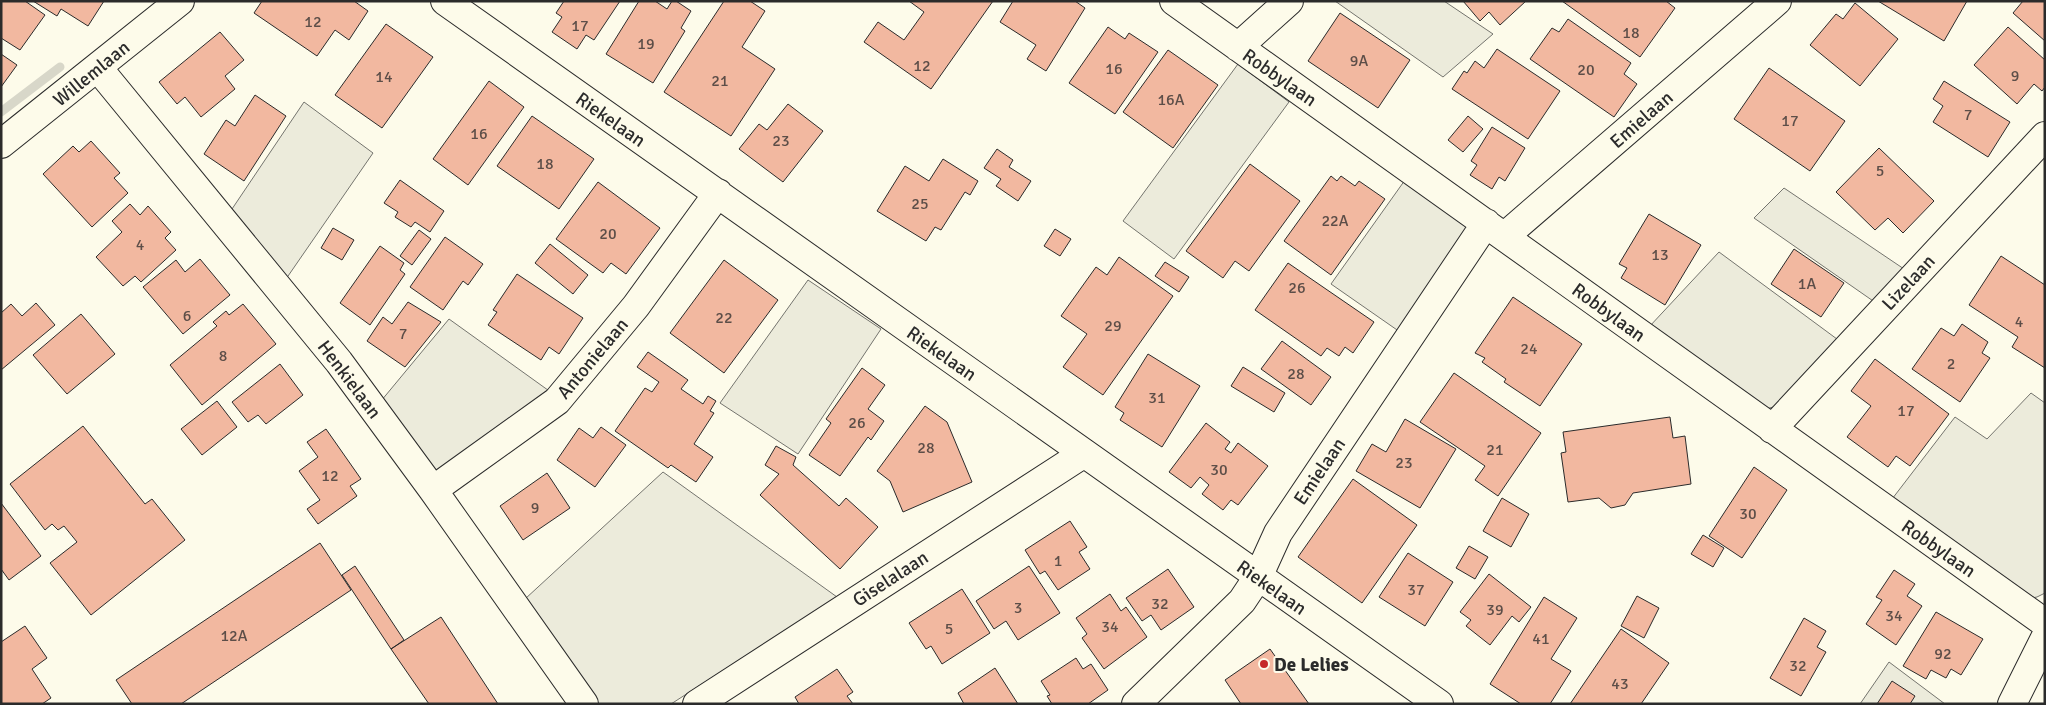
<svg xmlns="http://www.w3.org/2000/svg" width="2046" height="705" viewBox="0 0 2046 705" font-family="Signika,sans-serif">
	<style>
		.green { fill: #ecebdb; stroke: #74746e }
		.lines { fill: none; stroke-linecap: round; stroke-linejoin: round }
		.stream { stroke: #d8d7c9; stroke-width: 9 }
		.building { fill: #f2b8a0; stroke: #2b2b2b }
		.street-casing { stroke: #2b2b2b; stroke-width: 30 }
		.street { stroke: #fdfbea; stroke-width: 28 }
		.poi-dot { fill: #c62828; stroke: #fdfbea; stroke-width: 2 }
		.labels { text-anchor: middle; stroke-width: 4; stroke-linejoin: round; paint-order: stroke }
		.number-label { font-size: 16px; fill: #5d4e48 }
		.street-label { font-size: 19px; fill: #2b2b2b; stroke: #fdfbea }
		.poi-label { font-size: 19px; font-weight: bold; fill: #2b2b2b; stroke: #fdfbea; text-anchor: start }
	</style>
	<rect width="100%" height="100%" fill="#fdfbea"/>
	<path class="green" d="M1335 1H1444L1493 34 1443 77Z
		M1238 64 1289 102 1174 259 1123 221Z
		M304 102 373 153 286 279 232 209Z
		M1405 180 1470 228 1400 332 1331 284Z
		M1784 188 1907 271 1876 303 1754 218Z
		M1719 252 1841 342 1777 406 1766 409 1649 327Z
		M808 280 881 329 798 454 720 403Z
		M449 319 552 393 448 469 432 471 381 401Z
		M2031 393 2045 403V593L2037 597 2027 599 1889 503 1955 417 1987 439Z
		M663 472 837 597 671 704H595L525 599Z
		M1889 662 1945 704H1860Z"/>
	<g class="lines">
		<path class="stream" d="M1 112 60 67"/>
	</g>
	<path class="building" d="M1 1H25L45 15 20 50 1 38Z
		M33 1H104L88 26 61 9 57 16Z
		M262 1H354L368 11 349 40 335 30 317 56 254 13Z
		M564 1H620L594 40 586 35 577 49 552 32 562 17 556 13Z
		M639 1H655L667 9 672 1H676L691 11 681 28 685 31 653 83 606 54Z
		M724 1H750L765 11 742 47 775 69 731 136 664 92Z
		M909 1H993L931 89 864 42 878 22 904 40 924 12Z
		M1013 1H1075L1085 8 1046 71 1027 59 1036 45 1000 22Z
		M1463 1H1526L1500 25 1489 12 1480 21Z
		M1562 1H1666L1675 8 1640 57Z
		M1878 1H1967L1944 41Z
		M2023 1H2045V41L2013 13Z
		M1855 3 1898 39 1860 86 1810 45 1836 14 1843 19Z
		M1340 13 1410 60 1378 108 1308 61Z
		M1568 19 1631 63 1624 74 1637 84 1614 117 1530 59 1552 28 1559 32Z
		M386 24 433 57 382 128 335 95Z
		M1108 27 1125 39 1129 33 1158 52 1115 114 1069 83Z
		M2008 27 2045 60V87L2042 91 2034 84 2017 104 1974 65Z
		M220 32 244 60 225 76 235 89 201 117 185 97 177 104 159 82Z
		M1497 49 1560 91 1528 139 1452 89 1464 71 1467 73 1475 61 1484 68Z
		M1168 50 1218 85 1173 148 1123 112Z
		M1 54 17 65 1 87Z
		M1769 68 1845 121 1810 171 1734 119Z
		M489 81 524 107 468 185 433 159Z
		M1944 81 2010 122 1988 157 1933 122 1943 106 1933 99Z
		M255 95 286 116 244 181 204 154 226 120 235 126Z
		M788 104 823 131 783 182 739 149 759 124 767 130Z
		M532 116 594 159 559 209 497 166Z
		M1468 116 1483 129 1463 152 1448 140Z
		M1492 127 1525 148 1505 181 1499 177 1492 189 1470 175 1477 165 1471 161Z
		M91 141 120 173 114 178 128 193 92 227 43 174 73 146 79 152Z
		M1879 148 1934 201 1903 233 1888 218 1875 230 1836 192Z
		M997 149 1013 160 1009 167 1031 181 1018 201 996 186 1001 179 984 168Z
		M943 159 978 181 970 195 965 192 941 230 935 227 926 241 877 211 905 166 929 181Z
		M1250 164 1300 201 1249 271 1235 261 1223 278 1186 251Z
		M1331 176 1337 181 1341 176 1355 186 1359 181 1385 199 1331 275 1284 241Z
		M400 180 444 211 430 232 415 222 411 227 395 217 398 212 384 203Z
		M598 182 660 228 626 274 611 263 603 273 556 239Z
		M130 204 140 215 148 206 171 232 165 238 176 250 141 282 135 276 123 286 96 257 122 232 112 221Z
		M1649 214 1701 245 1665 305 1621 278 1627 268 1619 264Z
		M333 228 354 240 342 260 321 248Z
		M1055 229 1071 239 1060 256 1044 246Z
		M419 230 431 239 412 265 400 256Z
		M445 237 483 264 468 285 463 281 443 310 410 287Z
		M550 244 588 275 573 294 535 263Z
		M380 246 404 263 400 270 405 274 370 325 340 303Z
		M1794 249 1844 283 1821 317 1771 284Z
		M2001 256 2045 285V368L2012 347 2018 337 1969 305Z
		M1119 257 1173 296 1103 395 1063 367 1087 334 1061 316 1096 267 1107 275Z
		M200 259 230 295 183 334 143 287 176 260 185 272Z
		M724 260 778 300 724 373 670 333Z
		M1165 262 1189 277 1179 292 1155 276Z
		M1288 263 1374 322 1353 353 1345 347 1339 356 1327 348 1321 356 1255 310Z
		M517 274 583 318 559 354 549 347 541 360 488 325 497 312 493 310Z
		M1513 297 1582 344 1540 406 1504 382 1506 379 1482 362 1485 358 1475 353Z
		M408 302 441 322 405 367 367 341 383 317 392 324Z
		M36 303 55 325 1 370V313L11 304 22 316Z
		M243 304 276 344 202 405 170 365 217 326 213 322 226 311 229 315Z
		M81 314 115 354 67 394 33 355Z
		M1962 324 1988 342 1982 353 1990 358 1960 402 1912 369 1941 328 1954 336Z
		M1282 341 1331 377 1311 405 1261 369Z
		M648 352 688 380 681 389 703 404 708 396 716 401 710 411 714 413 694 444 713 457 696 482 671 465 668 468 615 431 645 388 652 392 659 382 637 367Z
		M1148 354 1200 386 1162 447 1120 420 1124 413 1115 407Z
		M1875 359 1949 414 1910 466 1896 456 1888 467 1847 437 1871 406 1851 391Z
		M280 364 303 395 266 424 258 415 248 422 232 402Z
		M1243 367 1285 393 1274 412 1231 386Z
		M862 368 885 385 868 409 884 421 871 440 868 437 840 476 809 455 831 423 826 419Z
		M1454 373 1541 433 1498 496 1475 480 1485 466 1420 422Z
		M217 401 237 427 202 455 181 429Z
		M925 406 947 422 972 482 903 512 890 481 877 471Z
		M1670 417 1673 438 1685 436 1691 484 1633 493 1625 505 1611 508 1599 498 1568 502 1561 453 1566 452 1563 432Z
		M1405 419 1456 449 1420 508 1356 471 1372 444 1386 452Z
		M1206 423 1230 442 1225 449 1231 453 1238 443 1268 466 1238 505 1231 500 1223 510 1202 494 1209 485 1200 477 1191 488 1169 472Z
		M83 426 145 504 152 499 185 540 91 615 50 563 77 542 64 526 58 530 52 524 45 530 10 484Z
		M601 427 626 445 595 487 557 460 579 428 593 438Z
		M326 429 361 479 350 486 357 496 318 524 307 509 320 500 299 471 318 457 307 442Z
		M776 446 796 457 793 465 839 506 846 498 878 527 840 569 760 495 779 474 765 465Z
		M1754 467 1787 490 1742 558 1709 536Z
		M547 473 570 508 523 540 500 506Z
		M1353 479 1417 525 1362 603 1298 557Z
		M1502 498 1529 514 1511 547 1483 531Z
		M1 503 41 556 9 580 1 569Z
		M1070 521 1087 547 1079 552 1090 569 1058 590 1045 571 1040 574 1025 550Z
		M1703 535 1724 548 1713 567 1691 554Z
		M320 543 351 590 181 704H132L116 680Z
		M1469 546 1488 557 1475 579 1456 568Z
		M1408 553 1453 582 1425 626 1379 597Z
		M355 566 404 640 391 649 342 575Z
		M1029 566 1060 613 1018 640 1006 621 994 629 976 601Z
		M1168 569 1194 607 1161 630 1151 615 1142 621 1126 598Z
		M1894 570 1915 584 1907 596 1922 606 1896 645 1866 624 1882 600 1876 597Z
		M1489 574 1531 607 1519 622 1512 616 1490 645 1466 626 1471 620 1460 612Z
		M962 589 990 633 942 664 931 646 926 649 909 623Z
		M1110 594 1121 611 1126 607 1147 637 1104 669 1082 638 1087 634 1076 618Z
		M1637 596 1659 608 1644 638 1621 626Z
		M1544 597 1577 618 1551 659 1571 671 1550 704H1521L1490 684Z
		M1936 612 1983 639 1961 675 1951 669 1946 678 1931 670 1926 679 1903 666Z
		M441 617 498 704H429L391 649Z
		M1804 618 1826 631 1817 647 1826 652 1801 696 1770 678Z
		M25 626 47 658 32 669 51 698 42 704H1V642Z
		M1621 629 1669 663 1641 704H1570Z
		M1270 649 1309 704H1241L1225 680Z
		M1076 658 1083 669 1091 664 1108 690 1088 704H1052L1047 696 1050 695 1041 681Z
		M995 668 1018 704H964L958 693Z
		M837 669 853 692 847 696 853 704H799L795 697Z
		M1892 681 1915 696 1910 704H1877Z"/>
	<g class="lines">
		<defs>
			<path id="street" d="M445 1 1439 704
				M1174 1 2045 623
				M1238 47 1289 1
				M98 68 339 362 433 490 584 704
				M1 144 180 1
				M1505 236 1777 1
				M1772 429 2045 136
				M433 490 557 401 636 306 718 193
				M697 704 1083 454
				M1136 704 1242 601 1258 577 1278 533 1486 223
				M2012 704 2045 638"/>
		</defs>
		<use href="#street" class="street-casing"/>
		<use href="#street" class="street"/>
	</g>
	<circle class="poi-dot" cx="1264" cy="664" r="5"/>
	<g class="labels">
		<g class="number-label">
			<text x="313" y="27">12</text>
			<text x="580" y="31">17</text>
			<text x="1631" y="38">18</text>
			<text x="646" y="49">19</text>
			<text x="1359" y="66">9A</text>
			<text x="922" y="71">12</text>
			<text x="1114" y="74">16</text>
			<text x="1586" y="75">20</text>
			<text x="2015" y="81">9</text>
			<text x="384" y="82">14</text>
			<text x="720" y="86">21</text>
			<text x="1171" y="105">16A</text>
			<text x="1968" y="120">7</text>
			<text x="1790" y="126">17</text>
			<text x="479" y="139">16</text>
			<text x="781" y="146">23</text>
			<text x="545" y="169">18</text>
			<text x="1880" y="176">5</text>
			<text x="920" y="209">25</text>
			<text x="1335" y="226">22A</text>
			<text x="608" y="239">20</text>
			<text x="140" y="250">4</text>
			<text x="1660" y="260">13</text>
			<text x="1807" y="289">1A</text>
			<text x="1297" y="293">26</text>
			<text x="187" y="321">6</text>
			<text x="724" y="323">22</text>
			<text x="2019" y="327">4</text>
			<text x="1113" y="331">29</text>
			<text x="403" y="339">7</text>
			<text x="1529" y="354">24</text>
			<text x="223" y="361">8</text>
			<text x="1951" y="369">2</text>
			<text x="1296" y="379">28</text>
			<text x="1157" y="403">31</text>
			<text x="1906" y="416">17</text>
			<text x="857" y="428">26</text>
			<text x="926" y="453">28</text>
			<text x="1495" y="455">21</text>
			<text x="1404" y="468">23</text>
			<text x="1219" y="475">30</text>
			<text x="330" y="481">12</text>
			<text x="535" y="513">9</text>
			<text x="1748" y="519">30</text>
			<text x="1058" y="566">1</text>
			<text x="1416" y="595">37</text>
			<text x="1160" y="609">32</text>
			<text x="1018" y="613">3</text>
			<text x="1495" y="615">39</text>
			<text x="1894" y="621">34</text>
			<text x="1110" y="632">34</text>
			<text x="949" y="634">5</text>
			<text x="234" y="641">12A</text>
			<text x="1541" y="644">41</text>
			<text x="1943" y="659">92</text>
			<text x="1798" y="671">32</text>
			<text x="1620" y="689">43</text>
		</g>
		<g class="street-label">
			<text transform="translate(91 73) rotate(-39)" y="7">Willemlaan</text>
			<text transform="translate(1280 77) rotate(35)" y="7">Robbylaan</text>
			<text transform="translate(611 119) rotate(35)" y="7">Riekelaan</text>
			<text transform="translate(1641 119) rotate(-41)" y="7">Emielaan</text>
			<text transform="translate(1908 282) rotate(-47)" y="7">Lizelaan</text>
			<text transform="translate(1609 312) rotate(36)" y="7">Robbylaan</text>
			<text transform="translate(942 353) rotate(35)" y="7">Riekelaan</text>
			<text transform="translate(592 358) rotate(-50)" y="7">Antonielaan</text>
			<text transform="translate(350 379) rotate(53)" y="7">Henkielaan</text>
			<text transform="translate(1319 471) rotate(-56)" y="7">Emielaan</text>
			<text transform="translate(1939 548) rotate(35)" y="7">Robbylaan</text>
			<text transform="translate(890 578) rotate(-33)" y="7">Giselalaan</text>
			<text transform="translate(1272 587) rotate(35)" y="7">Riekelaan</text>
		</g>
		<g class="poi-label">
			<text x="1274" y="671">De Lelies</text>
		</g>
	</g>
	<rect width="2046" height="705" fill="none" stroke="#2b2b2b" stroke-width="5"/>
</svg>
